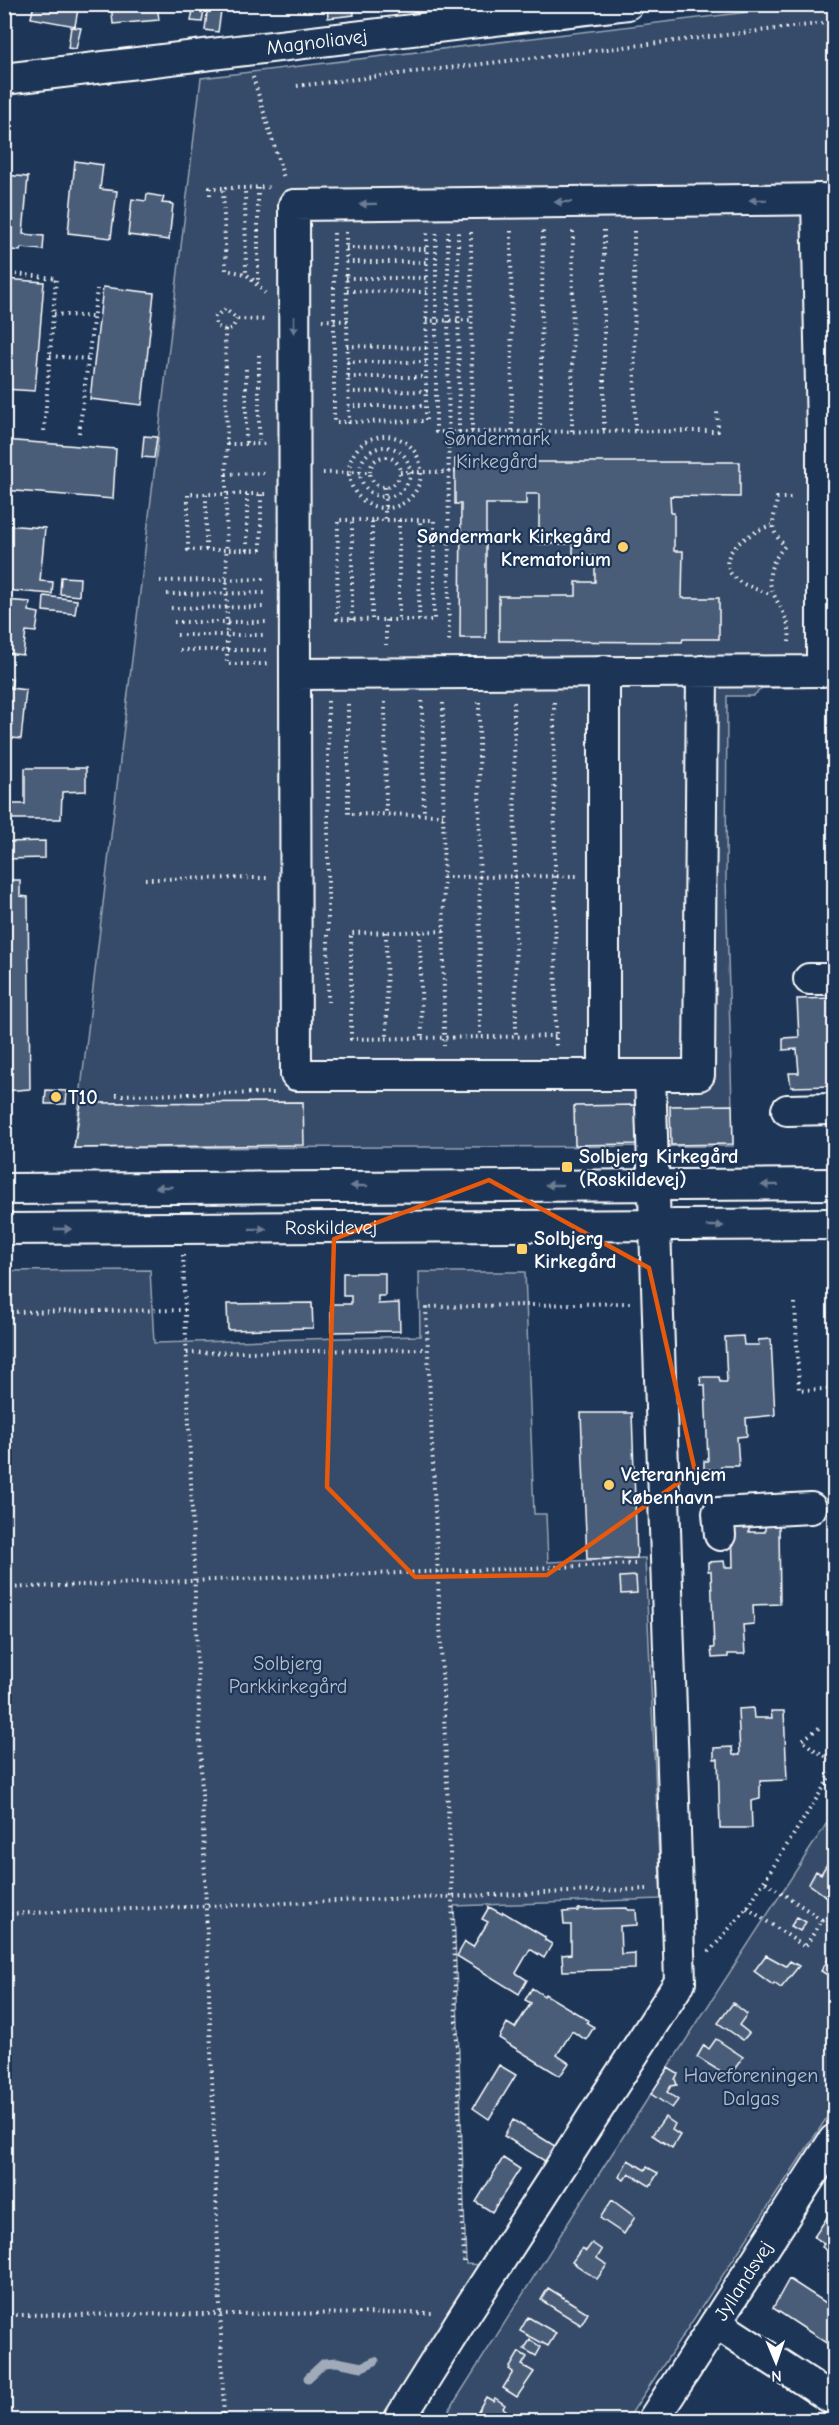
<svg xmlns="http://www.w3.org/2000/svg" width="839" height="2425" viewBox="0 0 839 2425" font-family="'Comic Neue',sans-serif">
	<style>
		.green { fill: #364b69; stroke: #9aa5b4; stroke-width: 1.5 }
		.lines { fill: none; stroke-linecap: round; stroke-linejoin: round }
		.stream { stroke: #a0aab8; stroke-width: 9 }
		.building { fill: #4a5d79; stroke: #fff; stroke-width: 1.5 }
		.minor-casing { stroke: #fff; stroke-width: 34 }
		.path { stroke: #fff; stroke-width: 4; stroke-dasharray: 1.5 4.5; stroke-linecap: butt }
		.minor { stroke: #1d3557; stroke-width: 30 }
		.oneway { fill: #6c7c92 }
		.marked { fill: none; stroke: #e8590c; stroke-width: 4.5; stroke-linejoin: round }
		.poi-dot { fill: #ffd166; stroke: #1d3557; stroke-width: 2 }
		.labels { text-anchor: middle; stroke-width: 4.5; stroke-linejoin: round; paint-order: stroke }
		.street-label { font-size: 20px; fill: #fff; stroke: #1d3557 }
		.park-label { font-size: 20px; fill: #b9c0ca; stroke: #1d3557 }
		.poi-label { font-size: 20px; font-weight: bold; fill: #fff; stroke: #1d3557; text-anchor: start }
	</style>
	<rect width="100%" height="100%" fill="#1d3557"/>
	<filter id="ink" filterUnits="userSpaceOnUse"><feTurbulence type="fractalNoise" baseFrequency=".0167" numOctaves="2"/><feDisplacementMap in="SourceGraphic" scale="12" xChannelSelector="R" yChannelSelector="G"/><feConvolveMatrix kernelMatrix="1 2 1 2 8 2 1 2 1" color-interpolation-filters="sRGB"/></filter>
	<g filter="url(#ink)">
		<path class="green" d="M806 5H834V687L762 688 753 696H727L726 878 733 1146 74 1148 201 78Z
			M150 1270 154 1343 420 1336 419 1272H525L534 1514H546L548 1562 645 1558 661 1899 454 1906 466 2264 484 2265 385 2420H5L4 1271Z
			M834 1812V2107L627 2420H443L606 2163Z"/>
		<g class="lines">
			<path class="stream" d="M308 2378 324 2363 337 2362 362 2367 375 2361"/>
		</g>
		<path class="building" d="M34 4H79L75 26 31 18Z
			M111 4H157L159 20 113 24Z
			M194 4H205L202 22 191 21Z
			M208 4H222L218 32 205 30Z
			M327 4H353L354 15 328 18Z
			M71 27 81 28 76 49 68 48Z
			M75 161 103 165 100 189 117 191 111 238 68 233Z
			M4 175 28 177 23 234 44 236 43 250 21 248 20 251 4 249Z
			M147 194 164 197 162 203 173 204 169 240 128 235 132 199 146 201Z
			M4 279 44 282 35 391 4 389Z
			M103 287 154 293 142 405 90 399Z
			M144 436 157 437 154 458 142 457Z
			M4 440 116 449 113 499 4 490Z
			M455 459H490V462H740V497L670 496 671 513H674V551H683L682 598H719V639H683L682 642 499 641V596H576V582H595V556H573V544H539V494H526V504H486V638H460L461 504H455Z
			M4 525 45 528 40 581 53 582 52 594 4 590Z
			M61 577 80 578 79 596 60 594Z
			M44 596 77 600 75 614 43 611Z
			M4 600 30 602 29 611 39 613 36 632 26 631 23 655 4 653Z
			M4 678 12 679 11 688 26 690 21 739 4 737Z
			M25 768H86V791L62 792 61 819H12L11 804H25Z
			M45 841V858L4 859V842Z
			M4 880H20V896L28 897 30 1089 4 1091Z
			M831 911H834V925H832Z
			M834 998 833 1086 791 1087 789 1073H799L797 1049 783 1050V1038L799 1037 797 999Z
			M46 1090 67 1091 66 1104H45Z
			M303 1102 304 1145 74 1148 81 1103Z
			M636 1105 637 1144 575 1145 574 1106Z
			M732 1105 733 1144 671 1145 670 1106Z
			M343 1273H385V1296H378V1304L399 1303 400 1331 331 1332V1304H351V1296H343Z
			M312 1303 313 1328 228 1330 227 1304Z
			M743 1336 744 1345H759L758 1340 771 1339 775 1415 746 1418 747 1436 737 1437 739 1466H721V1470L704 1469V1461H708L705 1385H701L700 1377H719L720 1382H727L725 1337Z
			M581 1413H632L637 1558 587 1559Z
			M732 1521H749V1532H765V1525H779L780 1604 753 1605 754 1624 743 1625 745 1654H728V1657L712 1658 711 1648H714L711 1571H708V1562L724 1561 725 1567H733Z
			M636 1576 637 1593 621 1594 620 1577Z
			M753 1708 754 1718H772L771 1711H784L787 1780 760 1781V1799L751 1801 752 1828H720L718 1759H714V1748L732 1747 733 1755H740L738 1709Z
			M827 1864 834 1869V1902L809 1884 816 1871 821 1874Z
			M489 1907 502 1914 503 1912 545 1937V1940L552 1944 544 1958 530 1949 516 1973 527 1980 519 1994 457 1956 465 1942 473 1947 488 1922 482 1919Z
			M627 1908 628 1910H636L637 1925 620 1926 621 1954 635 1953V1969L563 1971 562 1955 571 1954V1925H564L563 1912 578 1911V1909Z
			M797 1917 806 1922 800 1931 791 1926Z
			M834 1950V1974L832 1978 821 1971Z
			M766 1955 786 1966 790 1961 799 1966 781 1988 774 1983 773 1985 754 1971Z
			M532 1988 544 1996 545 1994 588 2020 587 2023 594 2027 586 2040 572 2031 557 2055 569 2063 560 2076 499 2038 507 2023 515 2028 531 2003 525 2000Z
			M733 2003 747 2014 739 2025 749 2033 743 2040 718 2023Z
			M716 2039 743 2057 729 2077 697 2057 704 2045 709 2049Z
			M499 2065 516 2075 489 2119 473 2108Z
			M668 2068 678 2074 675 2079 677 2085 671 2086 667 2092 678 2100 672 2108 651 2094Z
			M665 2117 675 2124 672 2130 680 2135 672 2148 652 2135Z
			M513 2120 558 2148 548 2163 504 2136Z
			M503 2158 520 2169 492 2212 476 2202Z
			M628 2160 645 2170 647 2167 658 2173 650 2186 629 2173 624 2180 619 2177Z
			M612 2200 635 2217 624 2234 600 2218Z
			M834 2207V2255L822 2247 824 2243 814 2237Z
			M592 2243 602 2250 597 2258 607 2265 597 2279 572 2262 582 2248 586 2251Z
			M789 2279 834 2308V2348L773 2308Z
			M548 2288 588 2313 581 2325 541 2300Z
			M528 2317 556 2333 548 2346 520 2331Z
			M530 2340 541 2347 536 2356 524 2349Z
			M519 2352 527 2357 522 2365 534 2372 517 2397 503 2388 513 2372 509 2369Z
			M486 2397 493 2401 495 2398 505 2405 503 2408 507 2411 500 2420H483L475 2416Z"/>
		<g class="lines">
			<defs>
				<g id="minor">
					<path id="s1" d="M4 79 628 4"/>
					<path d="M604 671V1075"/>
					<path d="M702 671 699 1075H296L295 674 822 671V432L817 199"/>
					<path d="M295 674 294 205 834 199"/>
					<path d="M809 979H834"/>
					<path d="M787 1110 834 1109"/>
					<path d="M4 1189 834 1184"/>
					<path id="s2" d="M4 1229 834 1224"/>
					<path d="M720 1535 718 1513 811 1508"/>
					<path d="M716 2323 834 2400"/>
					<path d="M399 2420 466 2313 680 1982 650 1075"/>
					<path id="s3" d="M653 2420 834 2140"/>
				</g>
			</defs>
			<use href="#minor" class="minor-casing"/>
			<path class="path" d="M253 77 284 178
				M297 86 834 22
				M243 188 271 187
				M258 188V284L246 274 245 188H223L226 270 246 274 265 293
				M210 195V188H223
				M604 230V431
				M448 231 449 643
				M511 231 512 431
				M634 231 635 431
				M346 232 347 321
				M471 232 472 432
				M334 233V422H349
				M436 233V432H459L458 231
				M346 248 427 249
				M346 262H427
				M4 273 56 278 44 431
				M346 278H427
				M347 291 426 292
				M54 314 94 317
				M237 319 232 329 225 330 227 444H266
				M322 320 347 321 349 422 426 421V391
				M426 321 471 320
				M225 330 216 326 215 317 225 309 237 319 267 320
				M347 346 426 348
				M259 355V444
				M50 356 89 359
				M347 362H426
				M246 369V444H248
				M348 377H426
				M348 392 426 391 427 233
				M348 406H426
				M540 431 543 231
				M572 431 573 231
				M459 432 718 431 717 410
				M79 433 97 289
				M349 472a36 36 0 1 1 72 0a36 36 0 1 1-72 0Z
				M227 444 226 474 267 473
				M360 472a25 25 0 1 1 50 0a25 25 0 1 1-50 0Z
				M370 472a15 15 0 1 1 30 0a15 15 0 1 1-30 0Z
				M400 472H455
				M323 473 370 472
				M226 474 227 664H267
				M385 487V520
				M265 494H188V550H265
				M372 520H338L337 619 372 620
				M399 520H434V620H372V520H399V619
				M772 525C752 531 708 556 737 580 746 587 761 590 772 595
				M206 550V494
				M247 550V494
				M261 550V494
				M160 581 266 579
				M167 594 266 593
				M171 608 266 607
				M352 620V520
				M386 620V645
				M419 620 420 520
				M174 622H266
				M177 635H266
				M789 642C795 605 746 589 785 546 766 527 775 521 777 498H792
				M180 650H266
				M328 701V1002
				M422 701 424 815
				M385 702 386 815
				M479 702 480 1037
				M514 702 516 1037
				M554 702 556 1046
				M443 703 444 1046
				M348 704V814L443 815
				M443 877 577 876
				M145 879 267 878
				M444 931 351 933V1039L556 1036
				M386 932 387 1039
				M420 932 422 1038
				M116 1095 275 1093
				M183 1255 224 2420
				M795 1303 799 1390 827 1389
				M4 1312 185 1310
				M187 1353 426 1349
				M4 1588 636 1564
				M819 1728 802 1740 813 1749 834 1761
				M747 1908 805 1947 822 1920 764 1881
				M4 1914 647 1889
				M822 1920 834 1917
				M709 1952 747 1908 834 1771
				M464 2262 452 1897 426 1307 630 1303
				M4 2315 433 2313"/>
			<use href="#minor" class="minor"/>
		</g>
		<defs><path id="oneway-solid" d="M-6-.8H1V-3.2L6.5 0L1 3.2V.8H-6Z" transform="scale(1.5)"/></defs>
		<g class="oneway">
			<use href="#oneway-solid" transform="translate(758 200) rotate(180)"/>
			<use href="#oneway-solid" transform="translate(563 202) rotate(179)"/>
			<use href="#oneway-solid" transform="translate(368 204) rotate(179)"/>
			<use href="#oneway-solid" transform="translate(294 325) rotate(90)"/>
			<use href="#oneway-solid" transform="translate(554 1185) rotate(-180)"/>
			<use href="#oneway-solid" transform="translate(770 1185) rotate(179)"/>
			<use href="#oneway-solid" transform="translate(359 1186) rotate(180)"/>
			<use href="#oneway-solid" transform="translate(164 1187) rotate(180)"/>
			<use href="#oneway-solid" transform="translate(715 1226)"/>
			<use href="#oneway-solid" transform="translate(63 1229)"/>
			<use href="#oneway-solid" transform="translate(258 1229)"/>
		</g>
	</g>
	<path class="marked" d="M489 1180 649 1268 695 1471 547 1575 415 1577 327 1487 334 1239Z"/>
	<g class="poi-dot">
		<circle cx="623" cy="547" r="6"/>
		<circle cx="56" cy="1097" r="6"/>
		<rect x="561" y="1161" width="12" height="12" rx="3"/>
		<rect x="516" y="1243" width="12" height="12" rx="3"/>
		<circle cx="609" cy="1485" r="6"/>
	</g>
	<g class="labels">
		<g class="street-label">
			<text dy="7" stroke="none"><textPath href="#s1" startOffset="315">Magnoliavej</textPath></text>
			<text dy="7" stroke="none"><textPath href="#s2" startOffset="327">Roskildevej</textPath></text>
			<text dy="7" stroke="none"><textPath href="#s3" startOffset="166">Jyllandsvej</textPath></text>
		</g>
		<g class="park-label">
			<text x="497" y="445">Søndermark<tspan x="497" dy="23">Kirkegård</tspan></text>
			<text x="288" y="1670">Solbjerg<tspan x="288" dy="23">Parkkirkegård</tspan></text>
			<text x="751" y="2082">Haveforeningen<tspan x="751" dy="23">Dalgas</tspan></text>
		</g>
		<g class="poi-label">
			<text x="611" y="543" text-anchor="end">Søndermark Kirkegård<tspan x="611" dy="23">Krematorium</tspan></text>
			<text x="68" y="1104">T10</text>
			<text x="579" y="1163">Solbjerg Kirkegård<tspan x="579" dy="23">(Roskildevej)</tspan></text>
			<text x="534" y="1245">Solbjerg<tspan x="534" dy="23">Kirkegård</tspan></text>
			<text x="621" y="1481">Veteranhjem<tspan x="621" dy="23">København</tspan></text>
		</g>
	</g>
	<rect width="839" height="2425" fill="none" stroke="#1d3557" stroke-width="24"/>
	<rect x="12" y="12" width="815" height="2401" fill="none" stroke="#fff" stroke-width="2" filter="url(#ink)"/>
	<g transform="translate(776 2362) rotate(178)" stroke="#1d3557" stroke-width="4.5" paint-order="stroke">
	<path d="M0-4.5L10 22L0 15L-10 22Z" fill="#ffffff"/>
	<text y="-9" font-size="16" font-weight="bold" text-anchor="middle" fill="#ffffff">N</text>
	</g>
</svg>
